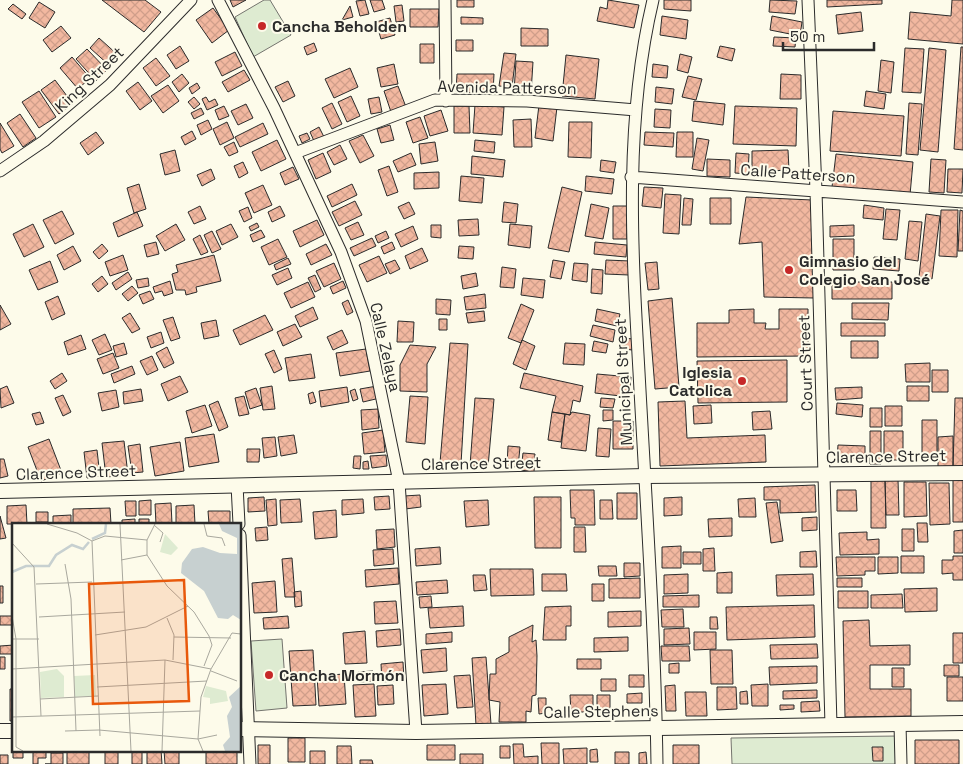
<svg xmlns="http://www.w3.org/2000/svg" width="963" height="764" viewBox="0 0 963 764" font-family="'Space Grotesk',sans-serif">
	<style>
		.park { fill: #deebd1; stroke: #74746e }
		.building { fill: url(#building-cross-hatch); stroke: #2b2b2b }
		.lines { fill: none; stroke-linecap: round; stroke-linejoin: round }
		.minor-casing { stroke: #2b2b2b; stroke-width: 13 }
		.tertiary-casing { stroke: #2b2b2b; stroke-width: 16 }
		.minor { stroke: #fdfbea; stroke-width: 11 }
		.tertiary { stroke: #fdfbea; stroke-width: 14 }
		.poi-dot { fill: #c62828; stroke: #fdfbea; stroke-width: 2 }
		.labels { text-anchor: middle; stroke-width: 4; stroke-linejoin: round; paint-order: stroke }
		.poi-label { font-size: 16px; font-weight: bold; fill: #2b2b2b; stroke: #fdfbea; text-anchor: start }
		.street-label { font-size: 16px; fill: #2b2b2b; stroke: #fdfbea }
		.inset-river { fill: none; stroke: #c7d0d0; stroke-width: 2.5 }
		.inset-road { fill: none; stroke: #a9a89e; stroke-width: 1 }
		.view { fill: #e8590c; fill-opacity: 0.15; stroke: #e8590c; stroke-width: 2.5 }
		.inset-edge { fill: none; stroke: #2b2b2b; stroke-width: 2.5 }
	</style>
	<defs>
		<pattern id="building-cross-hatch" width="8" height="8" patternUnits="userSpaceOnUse" patternTransform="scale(1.25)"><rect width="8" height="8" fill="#f2b8a0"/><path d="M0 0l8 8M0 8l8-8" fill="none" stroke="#d09e8a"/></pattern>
	</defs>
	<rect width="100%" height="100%" fill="#fdfbea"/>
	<path class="park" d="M264 0H270L291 35 253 57 235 17Z
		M282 639 287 708 256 711 251 641Z
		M899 736V764H732L731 738Z"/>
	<path class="building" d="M102 0H145L161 12 144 32Z
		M230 0H246L233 7Z
		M365 0 369 14 360 16 356 1Z
		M370 0H382L385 9 374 12Z
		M457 0H474V7H457Z
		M608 0 639 5 634 28 597 21 600 7 607 9Z
		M664 0H691V11L664 9Z
		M770 0 797 1 795 14 769 12Z
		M827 0H882V4L827 7Z
		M952 0H963V44L908 39 910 12 951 16Z
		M39 2 55 12 45 28 29 18Z
		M13 4 26 14 22 19 8 9Z
		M402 5 404 21 396 22 394 6Z
		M350 6 353 17 342 20Z
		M213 8 229 30 212 43 196 20Z
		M410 9H439L438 27H410Z
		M861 12 863 31 838 34 836 15Z
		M662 16 688 20 686 39 660 35Z
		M772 16 802 22 800 36 770 30Z
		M461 17 483 18V24H461Z
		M390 18 395 35 381 39 376 22Z
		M61 26 71 38 52 52 43 40Z
		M521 28 548 29V46H521Z
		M774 37 796 38 795 47 773 46Z
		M99 38 119 56 110 66 90 48Z
		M456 40H473V51H456Z
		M314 43 317 51 307 55 304 47Z
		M420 44H434V63H420Z
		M180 46 189 61 176 69 167 55Z
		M720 46 735 49 732 61 717 57Z
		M961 47H963V150L954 149Z
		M905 48 924 49 921 93 902 92Z
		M929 48 946 50 938 152 920 150Z
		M87 49 107 70 96 81 76 59Z
		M235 52 242 66 222 76 215 62Z
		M504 53 516 54 512 87 499 86Z
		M680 54 692 57 688 73 677 70Z
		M566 55 599 59 595 99 562 96Z
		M72 57 90 78 78 89 60 68Z
		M156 58 170 76 156 86 143 68Z
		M881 60 894 62 891 93 878 91Z
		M516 61 533 62 531 93 514 92Z
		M394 64 398 84 381 87 377 68Z
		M653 64 668 66 667 78 652 77Z
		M350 68 358 87 334 98 325 79Z
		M244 70 250 80 228 92 222 82Z
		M182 74 189 83 179 92 172 82Z
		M457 74H494L493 93 456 92Z
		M781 74 801 75V99H780Z
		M688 76 702 79 696 100 682 97Z
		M55 80 73 104 59 114 41 90Z
		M288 81 295 96 283 102 275 87Z
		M138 82 152 101 140 110 126 91Z
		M197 83 200 88 192 94 189 88Z
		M168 85 179 101 163 113 151 96Z
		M398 86 406 107 391 112 384 91Z
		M656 87 674 89 672 104 655 102Z
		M39 91 56 117 39 128 22 102Z
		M866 91 886 94 884 109 864 106Z
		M351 96 360 116 347 122 338 102Z
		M194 97 200 104 194 109 188 102Z
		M206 97 209 102 215 99 218 105 207 110 202 99Z
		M379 97 382 112 371 114 368 99Z
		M694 101 725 104 723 125 692 121Z
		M332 103 342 124 332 129 322 108Z
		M909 103 922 104 918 155 906 154Z
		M246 104 253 118 238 125 231 111Z
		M475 105 504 107 502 135 473 133Z
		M539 105 557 107 553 141 535 138Z
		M224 106 229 116 219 120 215 110Z
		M454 106H469L470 133H454Z
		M735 106 797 108 796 146 733 144Z
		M201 108 204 114 194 119 191 113Z
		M655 109 671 110 670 128 654 127Z
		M441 110 448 131 430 136 424 116Z
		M833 111 904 116 901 156 830 151Z
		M20 114 36 138 23 147 7 123Z
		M420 117 428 138 413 143 406 122Z
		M531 119 532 147H514L513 120Z
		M208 120 212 129 201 135 197 125Z
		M227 122 234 138 220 145 213 129Z
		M569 122H592L591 158 568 157Z
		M0 123 14 146 2 153 0 149Z
		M263 123 268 134 240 147 235 137Z
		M390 125 394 140 381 143 377 129Z
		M319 127 324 137 314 141 310 132Z
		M192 131 196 139 185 145 181 137Z
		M96 132 104 143 88 155 80 143Z
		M645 132 674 133 673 147 644 145Z
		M677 132H693V157H676Z
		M307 133 310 139 302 143 299 136Z
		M363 135 374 156 360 163 349 141Z
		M697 138 709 140 703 171 692 169Z
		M277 140 286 159 261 171 252 152Z
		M475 140 495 142 494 153 474 151Z
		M234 142 238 152 229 156 224 147Z
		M435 142 438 161 421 164 419 144Z
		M340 145 347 159 334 165 327 152Z
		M175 150 180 171 165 175 160 154Z
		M788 150 789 170 752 172V151Z
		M323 153 331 172 316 179 308 160Z
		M411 153 416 165 398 172 393 161Z
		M736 153 749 154 748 174 735 173Z
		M836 154 913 162 910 195 832 187Z
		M472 156 505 160 503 177 471 174Z
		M707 159 730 160V177L707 176Z
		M931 159 946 160 944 193 929 192Z
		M601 160 616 162 614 173 600 171Z
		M243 162 248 173 239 178 234 166Z
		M389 166 398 192 387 196 378 170Z
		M293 167 299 179 285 185 280 173Z
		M211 169 215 179 202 186 197 175Z
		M948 169H963L962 193 947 192Z
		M439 172V188L414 189V173Z
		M461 176 484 178 482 203 459 201Z
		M586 176 614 179 612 194 585 191Z
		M139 184 146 209 134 213 127 188Z
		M352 184 357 195 332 207 327 196Z
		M263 185 272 205 254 213 245 193Z
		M562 187 582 192 569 252 548 248Z
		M644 187 663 188 661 208 642 206Z
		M665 194 681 195 679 234 663 233Z
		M746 197 812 200 814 298 764 297 762 242 739 244Z
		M684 198 693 199 691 225H682Z
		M710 198H731V224H710Z
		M355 201 362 215 339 226 332 212Z
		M409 202 415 214 404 219 398 207Z
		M504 202 518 204 516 223 502 222Z
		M591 204 609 208 603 239 585 236Z
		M864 205 884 208 883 220 863 218Z
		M200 206 206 219 194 224 188 212Z
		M280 206 285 216 272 222 268 212Z
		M613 206H627V239H613Z
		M248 207 252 218 244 222 239 211Z
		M886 209 900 210 897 240 883 239Z
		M941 210H958L957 257 939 256Z
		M960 210 963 211V251H958Z
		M62 211 74 234 55 244 43 220Z
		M137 212 143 226 118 237 113 223Z
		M926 214 940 216 932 279 919 277Z
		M478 219 479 235 459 236 458 220Z
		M317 220 324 235 300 247 293 231Z
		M909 221 922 222 918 261 905 259Z
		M358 222 364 235 351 240 345 228Z
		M257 223 259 227 251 231 249 227Z
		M33 224 44 247 24 257 13 234Z
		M176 224 185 240 165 251 156 236Z
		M231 224 238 237 222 245 216 231Z
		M510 224 532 226 530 248 508 245Z
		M431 225H441V238L431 237Z
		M854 225V236L830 237V226Z
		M413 226 418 239 401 247 395 234Z
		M261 230 265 237 253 242 250 235Z
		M212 231 221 249 212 253 204 235Z
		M386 231 389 238 378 243 375 236Z
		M200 235 208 252 201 255 193 239Z
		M372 238 376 246 354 256 350 248Z
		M278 239 287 257 269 265 261 247Z
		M833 239H854V270H833Z
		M156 242 159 254 147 257 144 245Z
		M392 242 395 249 384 254 381 247Z
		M595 242 627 245 626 257 594 254Z
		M102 244 108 251 99 259 93 252Z
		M326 244 332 255 311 265 306 254Z
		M73 246 81 261 64 270 57 255Z
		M459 246 474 247 473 259 458 258Z
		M422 248 428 261 410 269 405 256Z
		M123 255 128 270 110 276 105 262Z
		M214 255 221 281 196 287 197 292 186 295 185 290H176L172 274 178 272 176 265Z
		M379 256 387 273 367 282 359 265Z
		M874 257 900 259 899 271 873 269Z
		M288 258 291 264 276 270 274 265Z
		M395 260 400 269 390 274 385 264Z
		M553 260 565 262 561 279 550 277Z
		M606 260 630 261 629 275 605 274Z
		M50 261 58 282 38 290 29 270Z
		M657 262 659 289 648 290 645 263Z
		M334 263 341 279 324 287 316 271Z
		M574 263 588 264 587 282 572 280Z
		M502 267 516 269 514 288 500 287Z
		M288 268 292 278 277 285 272 275Z
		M592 269 603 270 602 294 591 293Z
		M128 272 132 279 116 290 112 283Z
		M476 273 478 286 463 289 461 276Z
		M315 275 321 289 315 292 308 278Z
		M102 276 108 284 98 292 92 284Z
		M148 278 149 286 138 288 136 280Z
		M523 278 545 280 543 298 521 295Z
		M170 281 173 293 164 296 162 291 155 293 153 287Z
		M343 281 346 288 333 294 330 287Z
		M308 282 315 297 291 308 284 293Z
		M832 282H892V299H832Z
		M132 286 138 293 128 301 122 294Z
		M150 291 154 299 143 304 139 295Z
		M485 294 486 308 466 310 464 297Z
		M58 296 65 314 52 320 45 302Z
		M672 298 679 387 655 389 648 301Z
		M436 299 451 300 450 315 436 314Z
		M348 300 353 312 347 315 342 303Z
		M852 303H889L888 320 852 319Z
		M521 304 534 310 521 343 508 338Z
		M0 305 11 324 0 330Z
		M313 307 318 319 300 327 295 316Z
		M597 309 620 314 617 326 595 321Z
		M754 309V323H766L765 329H779V309H808V356L697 357V323H729V310Z
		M484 311 485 321 468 323 466 313Z
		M130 313 140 329 132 333 122 318Z
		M265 315 273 330 240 345 233 330Z
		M173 317 180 338 171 341 163 320Z
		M439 319H447V330H439Z
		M216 320 219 336 204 339 201 323Z
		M398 321 414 322 413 342H397Z
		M841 323H885V336H841Z
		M295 324 302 337 283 346 277 332Z
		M593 325 615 330 613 342 590 336Z
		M342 330 348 343 333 350 327 337Z
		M161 332 164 343 151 348 147 337Z
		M105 334 112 350 99 355 92 340Z
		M81 335 86 349 68 355 64 342Z
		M622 338 634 339 633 350 621 349Z
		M522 340 535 346 526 370 513 364Z
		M594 341 608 344 606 353 592 351Z
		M851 341H878V358H851Z
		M124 343 127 354 116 357 113 346Z
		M450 343 468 344 461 464 440 463Z
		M565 343 585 344 584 365 563 364Z
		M410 345 436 347 427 364V392L400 391V365Z
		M167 347 174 363 164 368 156 353Z
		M366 349 370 371 340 376 336 353Z
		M274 350 282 369 274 373 265 354Z
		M113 353 119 368 103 374 97 359Z
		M311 354 315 378 289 381 285 358Z
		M152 356 158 370 147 375 140 361Z
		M787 360V402L698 403 697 361Z
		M930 363V382H906L905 364Z
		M132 366 135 374 114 383 111 374Z
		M932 370H948V392H932Z
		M62 373 67 381 55 389 50 381Z
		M524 373 583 386 580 402 573 400 570 415 552 412 556 396 520 388Z
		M597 374 631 377 629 397 595 393Z
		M180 376 188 392 168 401 161 384Z
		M7 386 14 403 1 408 0 389Z
		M272 386 275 409 263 410 260 388Z
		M377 386 380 398 363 402 360 389Z
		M907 386H929V401H907Z
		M347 387 349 402 321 407 319 391Z
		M862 387V398L836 400 835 388Z
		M256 388 262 405 250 409 245 392Z
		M141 389 143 401 124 404 123 392Z
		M355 389 358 399 353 401 350 391Z
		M116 390 119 407 102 411 98 393Z
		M313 392 316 402 310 404 308 394Z
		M63 395 71 412 63 416 55 398Z
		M244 396 249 414 239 416 235 398Z
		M410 396 428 397 425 444 406 442Z
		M475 398 494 399 488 467 470 466Z
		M601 398 615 399 613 408 600 407Z
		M955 398H963V468H953Z
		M218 401 228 427 219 431 209 405Z
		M685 401 687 438 765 435 766 462 660 466 658 402Z
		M837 403 863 405 862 417 836 414Z
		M205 405 212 426 192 433 186 411Z
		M711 405 712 423 694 424 693 406Z
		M885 406H902V426H885Z
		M870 408H882V427H870Z
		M378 409 379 428 362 430 361 410Z
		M603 410H613V420L603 421Z
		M770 411 772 429 753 430 752 412Z
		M40 412 44 423 36 425 32 414Z
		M552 412 565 414 561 442 548 440Z
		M572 412 590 415 586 451 561 448 565 414 570 415Z
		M922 420H937V459L922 458Z
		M613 421H633V449H613Z
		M598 428 611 429 609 457 596 456Z
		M383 430 385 452 364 454 362 433Z
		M870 431H881V464H870Z
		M884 431H903V460H884Z
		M214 434 219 462 189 467 185 438Z
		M294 435 297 453 281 456 278 437Z
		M953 436V468L938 469V437Z
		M275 437 277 456 264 458 262 438Z
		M49 439 62 473 41 481 28 447Z
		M124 441 128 475 106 477 102 443Z
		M180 442 184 471 155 476 150 447Z
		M140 444 143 472 132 473 128 446Z
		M838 445 865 446V459L837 458Z
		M508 446 520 447 518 467 507 466Z
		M247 449H260L259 462H247Z
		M97 450 100 476 87 478 84 452Z
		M523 453 535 454 534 472 521 470Z
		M386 455 387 466 372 468 370 456Z
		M354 456H361L360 469 353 468Z
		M0 459H4L8 476 0 478Z
		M368 461 369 469H363V462Z
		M885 479H898L899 515H886Z
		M871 480H885L886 528H871Z
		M953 480H963V522H953Z
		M904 482H926L927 516 904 517Z
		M929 483H949L950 524 930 525Z
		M815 485 816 512 780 513V500H764V487Z
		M570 490H594L595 525H575V518H571Z
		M837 490H856L857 511H837Z
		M617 493H637V519H617Z
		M420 495 421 507 405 509 404 496Z
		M389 496 390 509 375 510 374 497Z
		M264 497 265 511 248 512V498Z
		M534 497H561V548H535Z
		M682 497V515L664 516V498Z
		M755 498 756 517H739L738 499Z
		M276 499 277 525 268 526 266 500Z
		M300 499 302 522 281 523 280 500Z
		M363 499 364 513 342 515V500Z
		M151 500V515H139V501Z
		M488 500 489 525 466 527 464 501Z
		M600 500H612L613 519H600Z
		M125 501H136V516H126Z
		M777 502 783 541 771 543 766 503Z
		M171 503 172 524H156L155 504Z
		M26 505 27 524H7V506Z
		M194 505 195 524H176V506Z
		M110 508 111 524H73V509Z
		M336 510 337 537 315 539 313 512Z
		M208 511H230V524H209Z
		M36 512H48V522H36Z
		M71 515V524H53V516Z
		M0 516 6 538 0 539Z
		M817 517V530L802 531V518Z
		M732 518V536L709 537 708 519Z
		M135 519V524H122V520Z
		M139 519H149V524H139Z
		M917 523H927L928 542H918Z
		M267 527 268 540 256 541 255 528Z
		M574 527H585L586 552H574Z
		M394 529 395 547 377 549 376 530Z
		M902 529H914V551H902Z
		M963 530V553H954V531Z
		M867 532V540L879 539V554L840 555 839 533Z
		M681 546V568H662V547Z
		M440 547 441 564 416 566 415 549Z
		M714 548 715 571H703V549Z
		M393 549 394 564 374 566 373 550Z
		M816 551 817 567H800V552Z
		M683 552H701V564H683Z
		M901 556H924V573H901Z
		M953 556H963V580H953V573L942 574V560H953Z
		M836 557H875V571H865V575L837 576Z
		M878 557H898V573L878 574Z
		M292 558 295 597H285L282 559Z
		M624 563H640V576L624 577Z
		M598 566H616L617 576H599Z
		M398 568 399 584 366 587 365 570Z
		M490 569H533L534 595 491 596Z
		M732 572V593H717V573Z
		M542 574H566L567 591H542Z
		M688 574V593L664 594V575Z
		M813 574 814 595 777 596 776 575Z
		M473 575H485L487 590 474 591Z
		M640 578V598H609V579Z
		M837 578H862V587H837Z
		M447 580 448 593 417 595 416 582Z
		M275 581 277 612 254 613 252 583Z
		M592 584H604V601H592Z
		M0 586H3V603H0Z
		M937 588V611L905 612 904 589Z
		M301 591 302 606 295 607 294 592Z
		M838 591H868V608H838Z
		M902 594 903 608H871V595Z
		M699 595V607H663V596Z
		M431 596 432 607 420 608 419 597Z
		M396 601 398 623 375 624 374 602Z
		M814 605 815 637 727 640 726 607Z
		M463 606 464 626 430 628 428 608Z
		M571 606V626H566V640H543L545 607Z
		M683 609 684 627H662L661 610Z
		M641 611V626L608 627V612Z
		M0 616H14V625H0Z
		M288 616 289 628 264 629 263 618Z
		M710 617H717L718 629H710Z
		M869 620 870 646 910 645V665H870V689H911V716L845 717 843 621Z
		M533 625 532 642 536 640 537 656 536 695 532 696 531 712 526 711V722H499L500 702 489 700 490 674H496V659L509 652V637Z
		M689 628 690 644 664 645V629Z
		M400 629 401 645 377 647 376 631Z
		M365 631 367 663 345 664 343 633Z
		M452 632V642L426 644V634Z
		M694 632H716V649L694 650Z
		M953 633H963V663H953Z
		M628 637V651L594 652V638Z
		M817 644 818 658 771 659 770 645Z
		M14 645V654H0V646Z
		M661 646H689L690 661H662Z
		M446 648 447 671 423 673 421 650Z
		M313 650 316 705 293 706 289 651Z
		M710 650H732L733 684H711Z
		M0 657H5V669H0Z
		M486 657 491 724 476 725 472 658Z
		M577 659H601V669H577Z
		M403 662 404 680 382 682 381 664Z
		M679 663V673H669V664Z
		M944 665H959V676H944Z
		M817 666V683L770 685 769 667Z
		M892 668H904V687H892Z
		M373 671 374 681 359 682 358 672Z
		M344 674 346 704 319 706 317 676Z
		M470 675 473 707 457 708 454 676Z
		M629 675H644V687H629Z
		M947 677H963V701H947Z
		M601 679H616V691H601Z
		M374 684 376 716 355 717 353 685Z
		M446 684 448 714 424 716 422 685Z
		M768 684V706H752L751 685Z
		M393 685 394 704 378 705 377 686Z
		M675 685 676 711H666L665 686Z
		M717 687H736L737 709 717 710Z
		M10 689H14V720L10 721Z
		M817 690V698L783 699V691Z
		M747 691 748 704H740V692Z
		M685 692H706L707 716H686Z
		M642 693V703H627V694Z
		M570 695H593V712H571Z
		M597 695H610V712L597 713Z
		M538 698H546V713L539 714Z
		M819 701 820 711 801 712V702Z
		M780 705H794V709L780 710Z
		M288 738H305V762H288Z
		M915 740H959V764H915Z
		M13 743 14 750H23V758H13Z
		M541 743H559V764H542Z
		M513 744H523L524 757 538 756V764H514Z
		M258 745H270V764H258Z
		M427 745H455V760H427Z
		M673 745H699V764H673Z
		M337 746H351L352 764H337Z
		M500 746H510V758H500Z
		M872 747H883V761H873Z
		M587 748V764H564L563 749Z
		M597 749 598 762H590V750Z
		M33 750H46V758H38V764H33Z
		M105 750H118V764H105Z
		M132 750H142V764H132Z
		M147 750H161L162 764H147Z
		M164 750H179V764H165Z
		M67 751H89V764H67Z
		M237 751V764H206V752Z
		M310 751H325V764H310Z
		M615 752H629V764H615Z
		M646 752 647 764H639V753Z
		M51 753H63V764H45H51Z
		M460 754H483V764H460Z
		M0 755H8V764H0Z
		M360 760H372L373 764H360Z"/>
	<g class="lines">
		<defs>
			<path id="minor" d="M218 0 274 108 341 252 366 321 399 482 416 732
				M445 0 446 101
				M653 0C624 122 632 248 639 372 646 502 655 633 657 764
				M808 0 816 190 831 725
				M295 153 435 100 527 101 636 110
				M0 171 44 141 110 85 191 0
				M631 177 963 202
				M237 485 239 524
				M240 535 250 764
				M900 724 901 764"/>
			<path id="tertiary" d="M0 491 645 476 963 473
				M240 729 416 732 963 723
				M0 731H14"/>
		</defs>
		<use href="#minor" class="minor-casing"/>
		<use href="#tertiary" class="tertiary-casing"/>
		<use href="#minor" class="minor"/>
		<use href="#tertiary" class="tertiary"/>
	</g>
	<g class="poi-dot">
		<circle cx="262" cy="26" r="5"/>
		<circle cx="789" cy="270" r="5"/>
		<circle cx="742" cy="381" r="5"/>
		<circle cx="269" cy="675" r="5"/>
	</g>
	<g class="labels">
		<g class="poi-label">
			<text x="272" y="32">Cancha Beholden</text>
			<text x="799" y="267">Gimnasio del<tspan x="799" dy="18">Colegio San José</tspan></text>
			<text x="732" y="378" text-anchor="end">Iglesia<tspan x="732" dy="18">Catolica</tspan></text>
			<text x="279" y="681">Cancha Mormón</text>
		</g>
		<g class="street-label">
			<text transform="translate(89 79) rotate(-43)" y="6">King Street</text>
			<text transform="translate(507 87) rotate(1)" y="6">Avenida Patterson</text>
			<text transform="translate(798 173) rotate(4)" y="6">Calle Patterson</text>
			<text transform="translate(386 347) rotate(77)" y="6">Calle Zelaya</text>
			<text transform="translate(805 363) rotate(-92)" y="6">Court Street</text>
			<text transform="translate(623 382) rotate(-93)" y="6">Municipal Street</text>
			<text transform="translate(886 456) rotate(-1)" y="6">Clarence Street</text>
			<text transform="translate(481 463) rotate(-1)" y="6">Clarence Street</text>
			<text transform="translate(76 472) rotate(-2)" y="6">Clarence Street</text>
			<text transform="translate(601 711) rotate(-1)" y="6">Calle Stephens</text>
		</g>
	</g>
	<g transform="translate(12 523)">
		<rect width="229" height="229" fill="#fdfbea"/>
		<path d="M153 11 166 25 159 32 148 29ZM45 146 52 153V174L29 175 28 149ZM83 152 84 173 63 174 62 153ZM194 163 214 168 216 178 198 181V175L191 174Z" fill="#deebd1"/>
		<path d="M207 1H229V97L221 92 216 96 206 95 192 68 169 50 170 40 180 26 191 24 208 30 225 31V15L210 8ZM229 163V228H213L211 222 218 214 215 193 220 184 217 174Z" fill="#c7d0d0"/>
		<path class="inset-river" d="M80 16 93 10 94 1M0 49 14 43H37L44 32 60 22 71 26 77 19"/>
		<path class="inset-road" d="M35 1 65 10 80 18M108 1 119 228M143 1 135 17V32L155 63 182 89 197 113 200 122 192 143M192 1 195 13 210 15 213 23M142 2 151 10 148 19M80 18 88 213M80 18 93 13 135 17M0 20 22 44 29 193M109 37 135 32M53 41 59 76 64 208M24 61 80 59M0 93 4 116V224L11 228M27 94 113 89M155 95 162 112 161 137M83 112 134 104 176 83M162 114 219 115M0 116H27M0 146 153 137 199 146M199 148 225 158M85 164 195 158M28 176 86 173M0 194 188 188M53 208 87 207 186 216 205 212M150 228 153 137M191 228 186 216 189 174 199 146 220 110 229 111"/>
		<path class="view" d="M172 57 177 178 81 181 77 61Z"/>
		<rect width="229" height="229" class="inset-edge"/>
	</g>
	<path d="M783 42v8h91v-8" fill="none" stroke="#2b2b2b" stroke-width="2.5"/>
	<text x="790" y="42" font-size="15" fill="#2b2b2b" stroke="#fdfbea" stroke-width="4" paint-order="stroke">50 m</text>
</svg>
